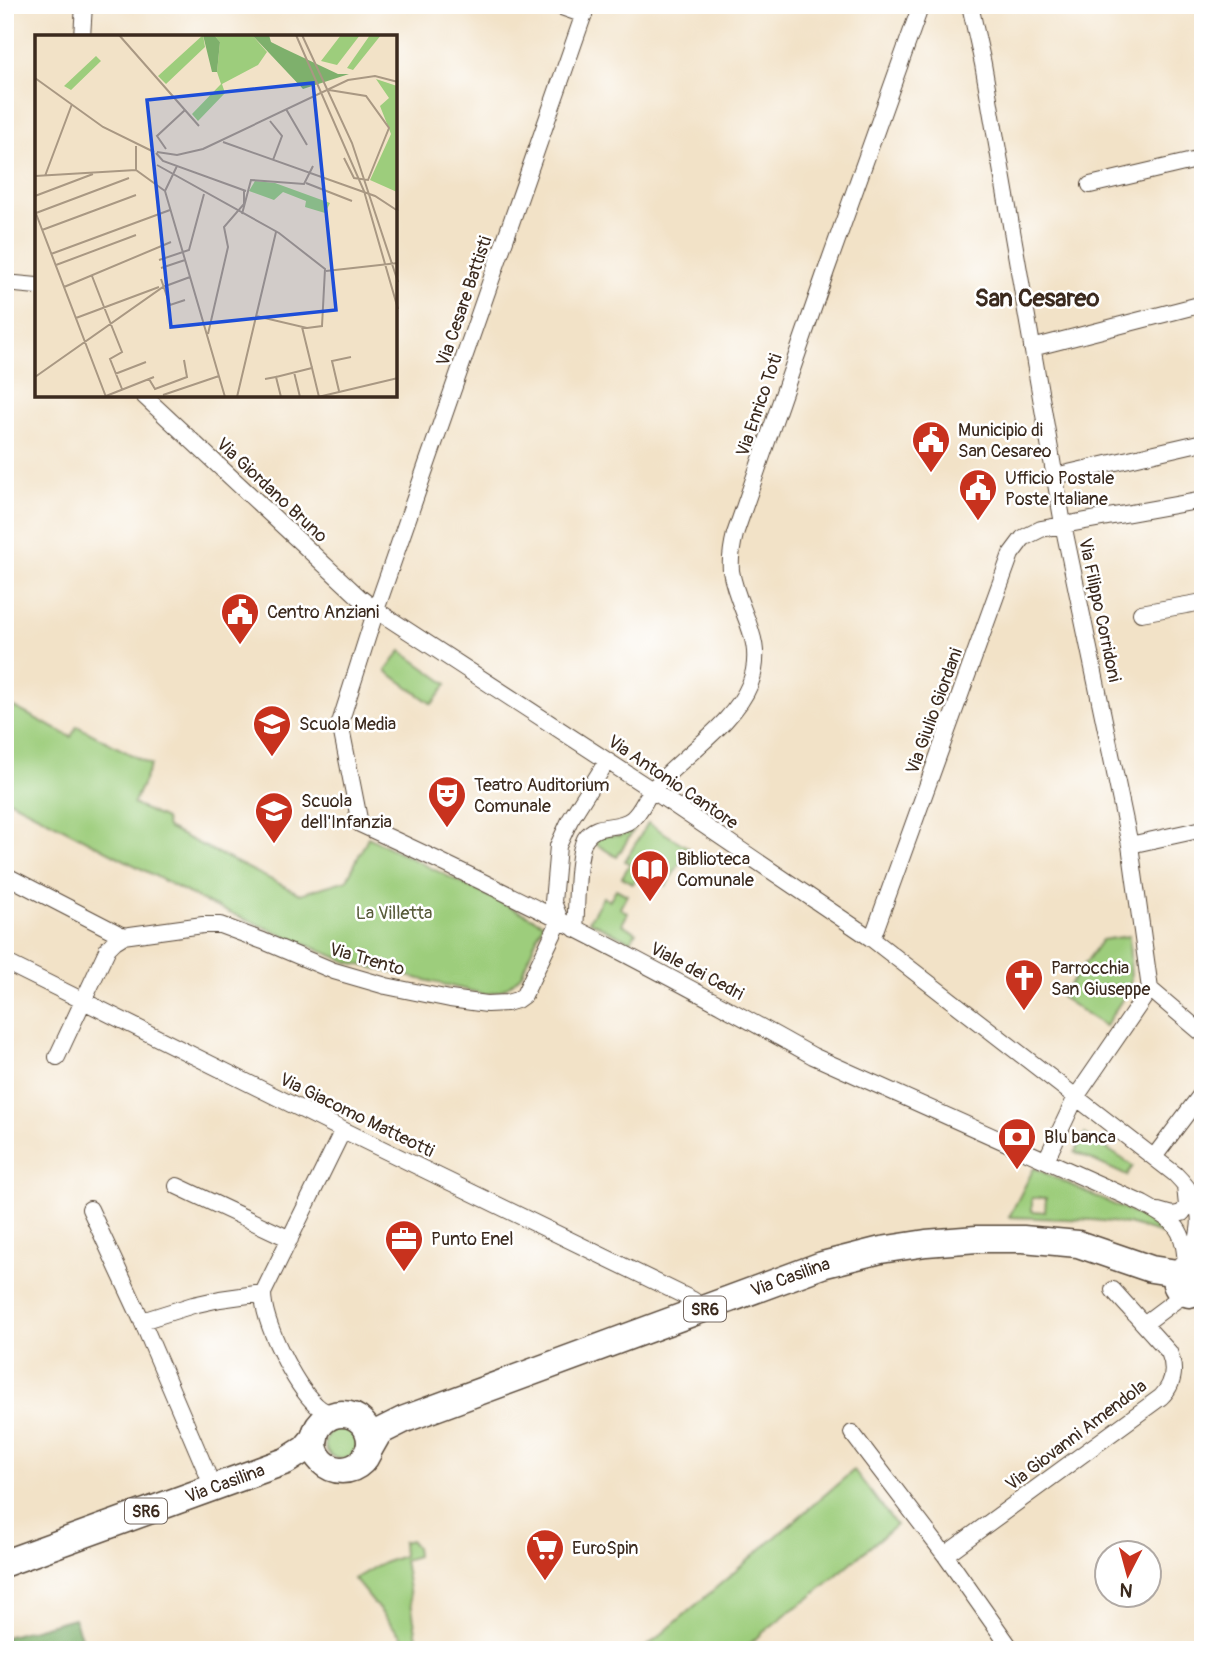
<svg xmlns="http://www.w3.org/2000/svg" width="1208" height="1655" viewBox="0 0 1208 1655" font-family="Pangolin,sans-serif">
	<style>
		.green { fill: #9dcd7c; stroke: #6c7c4d; stroke-width: 2; fill-rule: evenodd }
		.forest { fill: #7eb06c; stroke: #5c6d45; stroke-width: 2 }
		.lines { fill: none; stroke-linecap: round; stroke-linejoin: round }
		.street-casing { stroke: #564637; stroke-width: 18 }
		.primary-casing { stroke: #564637; stroke-width: 29 }
		.street { stroke: #fff; stroke-width: 16 }
		.primary { stroke: #fff; stroke-width: 26 }
		.labels { text-anchor: middle; stroke-width: 5; stroke-linejoin: round; paint-order: stroke }
		.shield { fill: #fff; stroke: #766a62; stroke-width: 2 }
		.shield-label { font-size: 16px; font-weight: bold; fill: #3b2a1e }
		.street-label { font-size: 18px; fill: #3b2a1e; stroke: #fff }
		.poi-label { font-size: 18px; fill: #3b2a1e; stroke: #fff; text-anchor: start }
		.park-label { font-size: 18px; fill: #585b3a; stroke: #fff }
		.district-label { font-size: 24px; font-weight: bold; fill: #3b2a1e; stroke: #fff }
		.inset-road { fill: none; stroke: #a99883; stroke-width: 2 }
		.view { fill: #1d4ed8; fill-opacity: 0.15; stroke: #1d4ed8; stroke-width: 3.5 }
		.inset-edge { fill: none; stroke: #3b2a1e; stroke-width: 3.5 }
	</style>
	<rect width="100%" height="100%" fill="#fff"/>
	<filter id="ink" filterUnits="userSpaceOnUse"><feTurbulence type="fractalNoise" baseFrequency=".0143" numOctaves="2"/><feDisplacementMap in="SourceGraphic" scale="14" xChannelSelector="R" yChannelSelector="G"/><feConvolveMatrix kernelMatrix="1 2 1 2 8 2 1 2 1" color-interpolation-filters="sRGB"/></filter>
	<filter id="wash" filterUnits="userSpaceOnUse"><feTurbulence type="fractalNoise" baseFrequency=".00686" numOctaves="4" result="noise"/><feDisplacementMap in="SourceGraphic" scale="28" xChannelSelector="R" yChannelSelector="G"/><feGaussianBlur stdDeviation="1.57" result="paint"/><feColorMatrix in="noise" values="0 0 0 0 0 0 0 0 0 0 0 0 0 0 0 0 0 1.4 0 .05"/><feComposite in="paint" operator="in"/></filter>
	<g filter="url(#wash)">
		<rect width="100%" height="100%" fill="#f2e2c7"/>
		<path class="green" d="M401 651 447 684 432 704 386 671Z
			M6 703 71 737 77 726 151 765 133 804 165 819 167 828 300 894 347 880 368 837 543 923 522 973C513 985 500 993 484 994L348 962 209 904 5 798Z
			M648 823 689 848 666 886 641 872 633 884 622 877 630 864 625 861Z
			M633 831 617 857 596 844 599 835 619 836Z
			M616 889 627 895 620 908 628 913 622 924 636 932 630 941 589 921 603 897 609 901Z
			M1129 936 1131 980 1127 992 1105 1026 1061 997 1102 940Z
			M1085 1134 1133 1166 1127 1176 1075 1152Z
			M1034 1168 1143 1218 1162 1234 1128 1224 1093 1220 1009 1217ZM1032 1198H1046L1045 1212 1032 1211Z
			M325 1443a16 16 0 1 1 32 0a16 16 0 1 1-32 0Z
			M854 1470 896 1525 807 1600 790 1611 741 1650H643Z
			M410 1540 416 1547 417 1556 404 1560 419 1650H412L354 1579 378 1565 403 1556 402 1542Z"/>
		<path class="forest" d="M74 1618 86 1650H5V1637Z"/>
	</g>
	<g filter="url(#ink)">
		<g class="lines">
			<defs>
				<path id="street" d="M556 5 584 15
					M587 5 376 610 340 723 360 824C514 894 665 973 813 1056L1143 1204C1177 1223 1185 1228 1186 1268
					M970 5 983 64 1063 524 1130 845 1150 989 1203 1034
					M82 37 84 5
					M1090 185 1201 159 1203 167
					M5 283 37 286
					M1032 348 1203 304
					M144 396 359 597 376 610 652 790 872 939 1175 1174C1191 1190 1203 1207 1199 1230 1197 1244 1194 1257 1197 1270
					M1055 476 1203 442
					M1141 613 1203 602
					M1130 845 1203 829
					M5 875 123 936
					M560 920 553 902 558 846 570 820 607 761
					M575 929C577 907 576 856 585 839 596 821 617 831 632 819 642 811 645 798 653 789 682 756 734 724 750 684 767 640 738 613 731 571 730 559 732 546 735 534L826 271 921 5
					M872 939 1011 554 1023 538 1041 529 1203 500
					M5 962 343 1130 693 1300
					M57 1057 108 948 115 941 123 936 203 925H220L263 941 334 971 386 986 450 999 487 1004 507 1003 517 1000 524 995 560 920
					M1154 1157 1203 1092
					M1046 1160 1076 1097 1150 989
					M177 1186 290 1239
					M90 1209 142 1321 213 1487
					M1158 1211 1172 1215 1182 1213 1187 1206 1185 1186
					M142 1321 193 1305 220 1299 263 1293
					M1144 1324 1176 1300 1189 1294
					M335 1415C328 1413 321 1410 316 1405 294 1384 263 1323 263 1293L343 1130
					M852 1433 945 1555 1012 1650
					M945 1555 1161 1397C1174 1384 1176 1369 1169 1352L1113 1290"/>
				<g id="primary">
					<path d="M1196 1291 1201 1282 1198 1273 1189 1268C1176 1270 1171 1281 1180 1291L1189 1294 1203 1290"/>
					<circle cx="342" cy="1442" r="28"/>
					<path id="s1" d="M367 1453 379 1432 405 1419 822 1265 881 1250 926 1243 977 1239H1023L1078 1244 1151 1269 1177 1273"/>
					<path id="s2" d="M5 1563 286 1461 305 1449 315 1437"/>
				</g>
			</defs>
			<use href="#street" class="street-casing"/>
			<use href="#primary" class="primary-casing"/>
			<use href="#street" class="street"/>
			<use href="#primary" class="primary"/>
		</g>
	</g>
	<defs>
		<symbol id="civic-pin" viewBox="-11 -11 22 30"><path d="M0 17L-7.5 6A9.5 9.5 0 1 1 7.5 6Z" fill="#c8321e" stroke="#fff"/><path d="M-.6-6.5H3V-4.5H.6V-3L4-1V1h2V6H-6V1h2V-1L-.6-3ZM-1.2 2.5V6h2.4V2.5Z" fill="#fff"/></symbol>
		<symbol id="school-pin" viewBox="-11 -11 22 30"><path d="M0 17L-7.5 6A9.5 9.5 0 1 1 7.5 6Z" fill="#c8321e" stroke="#fff"/><path d="M0-5L7-2L0 1L-7-2ZM-4 1L0 2.5L4 1V4Q0 6-4 4Z" fill="#fff"/></symbol>
		<symbol id="theatre-pin" viewBox="-11 -11 22 30"><path d="M0 17L-7.5 6A9.5 9.5 0 1 1 7.5 6Z" fill="#c8321e" stroke="#fff"/><path d="M-5-5.5Q0-4 5-5.5V0Q5 5 0 6Q-5 5-5 0ZM-3.3-2.5H-1v1.5H-3.3ZM1-2.5H3.3v1.5H1ZM-2.8 1Q0 5.5 2.8 1Z" fill="#fff"/></symbol>
		<symbol id="library-pin" viewBox="-11 -11 22 30"><path d="M0 17L-7.5 6A9.5 9.5 0 1 1 7.5 6Z" fill="#c8321e" stroke="#fff"/><path d="M-6-4Q-3-5.5-.7-3.5V5Q-3 3-6 4ZM6-4Q3-5.5 .7-3.5V5Q3 3 6 4Z" fill="#fff"/></symbol>
		<symbol id="church-pin" viewBox="-11 -11 22 30"><path d="M0 17L-7.5 6A9.5 9.5 0 1 1 7.5 6Z" fill="#c8321e" stroke="#fff"/><path d="M-1.2-6h2.4v3.5h3.3v2.4h-3.3V6h-2.4V-.1h-3.3v-2.4h3.3Z" fill="#fff"/></symbol>
		<symbol id="bank-pin" viewBox="-11 -11 22 30"><path d="M0 17L-7.5 6A9.5 9.5 0 1 1 7.5 6Z" fill="#c8321e" stroke="#fff"/><path d="M-6-4H6V4H-6ZM0-2.3a2.3 2.3 0 1 0 0 4.6a2.3 2.3 0 1 0 0-4.6Z" fill="#fff"/></symbol>
		<symbol id="office-pin" viewBox="-11 -11 22 30"><path d="M0 17L-7.5 6A9.5 9.5 0 1 1 7.5 6Z" fill="#c8321e" stroke="#fff"/><path d="M-6-3h4V-5.5h4V-3h4V5H-6ZM-1-4.5V-3h2v-1.5ZM-6 0V1H6V0Z" fill="#fff"/></symbol>
		<symbol id="supermarket-pin" viewBox="-11 -11 22 30"><path d="M0 17L-7.5 6A9.5 9.5 0 1 1 7.5 6Z" fill="#c8321e" stroke="#fff"/><path d="M-6-5.5h2.5l.6 2H6L4.5 2H-2.5L-4.4-4H-6ZM-1.5 3.2a1.3 1.3 0 1 0 .1 0ZM3 3.2a1.3 1.3 0 1 0 .1 0Z" fill="#fff"/></symbol>
	</defs>
	<g fill-rule="evenodd">
		<use href="#civic-pin" x="909" y="418" width="44" height="60"/>
		<use href="#civic-pin" x="956" y="466" width="44" height="60"/>
		<use href="#civic-pin" x="218" y="590" width="44" height="60"/>
		<use href="#school-pin" x="250" y="702" width="44" height="60"/>
		<use href="#theatre-pin" x="425" y="773" width="44" height="60"/>
		<use href="#school-pin" x="252" y="789" width="44" height="60"/>
		<use href="#library-pin" x="628" y="847" width="44" height="60"/>
		<use href="#church-pin" x="1002" y="956" width="44" height="60"/>
		<use href="#bank-pin" x="995" y="1115" width="44" height="60"/>
		<use href="#office-pin" x="382" y="1217" width="44" height="60"/>
		<use href="#supermarket-pin" x="523" y="1526" width="44" height="60"/>
	</g>
	<g class="labels">
		<g class="shield">
			<rect x="684" y="1296.5" width="42" height="25" rx="5"/>
			<rect x="125" y="1498.5" width="42" height="25" rx="5"/>
		</g>
		<g class="shield-label">
			<text x="705" y="1315">SR6</text>
			<text x="146" y="1517">SR6</text>
		</g>
		<g class="street-label">
			<text transform="translate(464 301) rotate(-71)" y="6">Via Cesare Battisti</text>
			<text transform="translate(759 405) rotate(-71)" y="6">Via Enrico Toti</text>
			<text transform="translate(272 490) rotate(43)" y="6">Via Giordano Bruno</text>
			<text transform="translate(1100 610) rotate(78)" y="6">Via Filippo Corridoni</text>
			<text transform="translate(934 711) rotate(-70)" y="6">Via Giulio Giordani</text>
			<text transform="translate(673 782) rotate(34)" y="6">Via Antonio Cantore</text>
			<text transform="translate(367 959) rotate(16)" y="6">Via Trento</text>
			<text transform="translate(697 971) rotate(28)" y="6">Viale dei Cedri</text>
			<text transform="translate(357 1115) rotate(26)" y="6">Via Giacomo Matteotti</text>
			<text dy="6" stroke="none"><textPath href="#s1" startOffset="464">Via Casilina</textPath></text>
			<text transform="translate(1076 1435) rotate(-37)" y="6">Via Giovanni Amendola</text>
			<text dy="6" stroke="none"><textPath href="#s2" startOffset="234">Via Casilina</textPath></text>
		</g>
		<g class="poi-label">
			<text x="958" y="436">Municipio di<tspan x="958" dy="21">San Cesareo</tspan></text>
			<text x="1005" y="484">Ufficio Postale<tspan x="1005" dy="21">Poste Italiane</tspan></text>
			<text x="267" y="618">Centro Anziani</text>
			<text x="299" y="730">Scuola Media</text>
			<text x="474" y="791">Teatro Auditorium<tspan x="474" dy="21">Comunale</tspan></text>
			<text x="301" y="807">Scuola<tspan x="301" dy="21">dell'Infanzia</tspan></text>
			<text x="677" y="865">Biblioteca<tspan x="677" dy="21">Comunale</tspan></text>
			<text x="1051" y="974">Parrocchia<tspan x="1051" dy="21">San Giuseppe</tspan></text>
			<text x="1044" y="1143">Blu banca</text>
			<text x="431" y="1245">Punto Enel</text>
			<text x="572" y="1554">EuroSpin</text>
		</g>
		<g class="park-label">
			<text x="394" y="919">La Villetta</text>
		</g>
		<g class="district-label">
			<text x="1037" y="306">San Cesareo</text>
		</g>
	</g>
	<g transform="translate(35 35)">
		<rect width="362" height="362" fill="#f2e2c7"/>
		<path d="M168 0 170 12 131 49 123 41ZM179 0H217L232 17 223 30 187 49 190 58 163 86 157 79 186 49 182 37 185 7ZM306 0H325L302 30 286 26ZM335 0H346L318 35 312 33ZM61 21 66 26 36 55 29 51ZM341 44 362 51V157L335 145 356 99 345 71 354 63ZM220 146 240 148 295 168 290 178 270 172 271 166 248 157 239 165 214 156Z" fill="#9dcd7c"/>
		<path d="M168 0H179L185 7 182 37H177ZM217 0H234L236 7 250 14 303 39H314L268 54Z" fill="#7eb06c"/>
		<path class="inset-road" d="M84 0 164 91M261 0 329 156 363 274M267 0 317 108 363 247M0 43 68 92 119 117M294 55 331 61 354 93 333 145 319 143 309 123M251 74 272 110M235 86 247 101 238 125M188 107 340 161 363 176M101 111V135L130 156 190 362M131 114 122 101 150 75M122 117 142 120 168 114 313 45 340 41 363 47M121 118 128 126 211 156M122 130 244 198 290 234 287 291 272 293 221 281M0 141 101 135M10 141 37 69M271 148 317 166M130 156 142 131M0 161 58 139M0 176 71 362M1 178 94 143M207 179 216 145 269 149 278 131M7 195 101 160M16 219 135 175M124 225 154 215 169 159M21 230 101 200M126 233 150 225M291 236 363 228M57 241 69 272M126 244 135 270 150 265M29 252 136 207M69 272 87 317 75 324 87 354M41 283 124 252M267 292 277 333M173 299 193 212 189 192 209 169V156M259 337 265 362M80 339 111 327M0 342 128 252 155 242M241 342 277 333 284 362M114 344 120 354 152 342 149 325M230 344 241 342 246 362M304 356 297 326 316 322M128 360 184 341M71 361 119 342M202 362 241 197M283 362 363 343"/>
		<path class="view" d="M278 48 301 275 136 292 112 65Z"/>
		<rect width="362" height="362" class="inset-edge"/>
	</g>
	<rect width="1208" height="1655" fill="none" stroke="#fff" stroke-width="28"/>
	<g transform="translate(1128 1574) rotate(186)"><circle r="33" fill="#ffffff" stroke="#b1aaa5" stroke-width="2"/>
	<path d="M0-5L12 26L0 18L-12 26Z" fill="#c8321e"/>
	<text y="-10" font-size="19" font-weight="bold" text-anchor="middle" fill="#3b2a1e">N</text>
	</g>
</svg>
